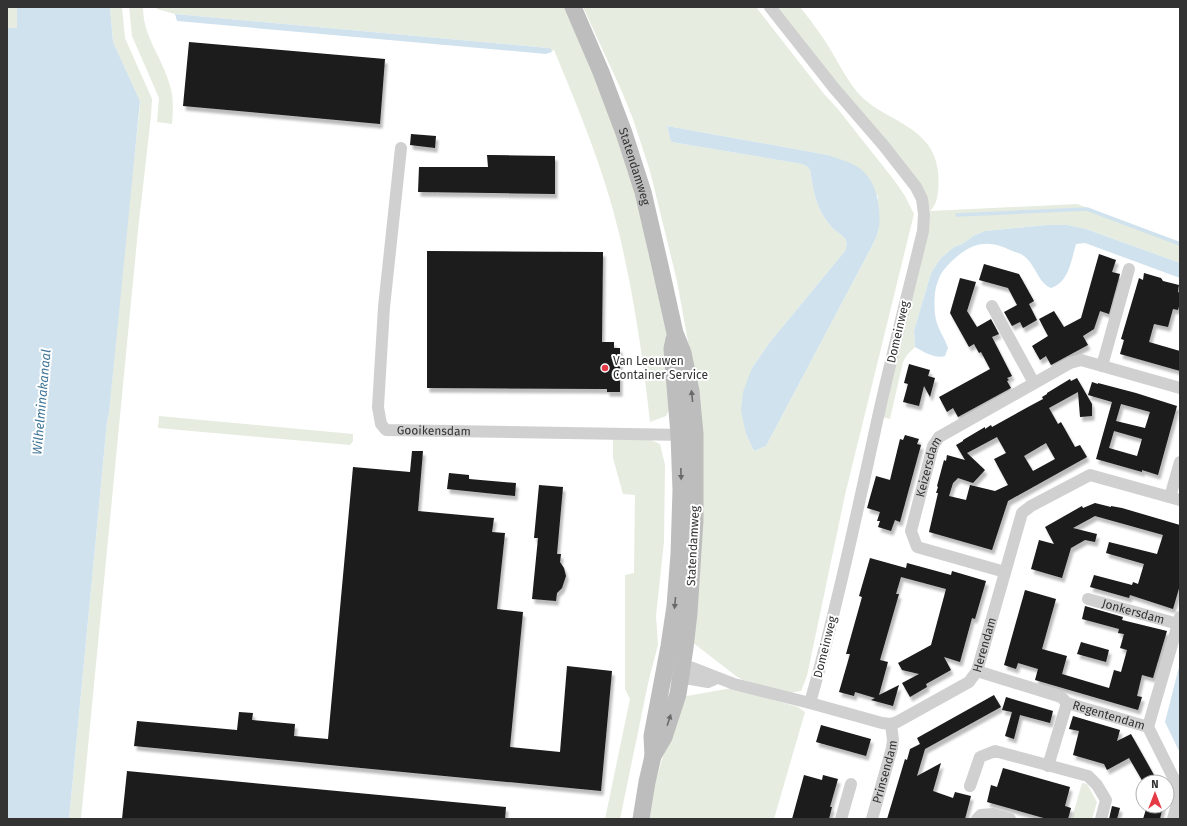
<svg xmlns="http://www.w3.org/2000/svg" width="1187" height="826" viewBox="0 0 1187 826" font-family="'Fira Sans',sans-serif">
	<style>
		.green { fill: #e6ecdf; fill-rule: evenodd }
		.water { fill: #cfe2ee }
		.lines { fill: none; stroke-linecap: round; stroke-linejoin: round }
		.stream { stroke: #cfe2ee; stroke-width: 3.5 }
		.building { fill: #1a1a1a; fill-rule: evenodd; filter: url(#shadow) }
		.minor { stroke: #d0d0d0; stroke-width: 12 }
		.secondary { stroke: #bdbdbd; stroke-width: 17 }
		.oneway { fill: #6a6a6a }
		.poi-dot { fill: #e63946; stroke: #fff; stroke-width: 1.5 }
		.labels { text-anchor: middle; stroke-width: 4; stroke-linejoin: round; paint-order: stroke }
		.street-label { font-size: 12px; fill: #333; stroke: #fff }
		.poi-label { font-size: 12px; fill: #333; stroke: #fff; text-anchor: start }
		.water-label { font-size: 13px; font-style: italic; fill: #3f7597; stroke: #fff }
	</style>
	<defs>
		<filter id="shadow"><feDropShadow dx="2.5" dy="4.5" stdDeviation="1" flood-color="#0004"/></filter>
	</defs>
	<rect width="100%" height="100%" fill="#fff"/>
	<path class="green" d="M7 7H17V29L7 28Z
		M110 7H122L125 38 152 99 151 116 138 230 81 819H69L107 422 109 413 126 229 139 115 140 101 113 42Z
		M129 7H143C143 38 163 58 170 86 174 98 173 111 172 124L157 122 159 98 132 36Z
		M157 7H566L623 141 668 329 669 410 666 416 650 422C643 358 634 296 619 233 604 170 579 110 554 50L551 51 548 48 175 14 157 9Z
		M583 7H756L824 94 837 108 894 180 905 196 914 214 845 495 807 676 801 691 789 693 743 680 736 676 692 642 696 386 677 281 650 171 633 119 623 94ZM667 126 828 155 878 196 879 230 872 246 766 446 754 451 746 434 752 368 770 342 845 251C851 235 838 236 830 225 815 206 814 193 810 170L808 167 802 164 671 142Z
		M776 7H800C812 22 824 38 833 54 841 68 848 81 858 93 884 122 932 124 938 171 939 179 939 196 935 204 934 206 932 209 930 211L1077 204 1180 242V263L1086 229 1067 225H1047L985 231 975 235 962 244 954 247 940 259 931 273 914 331 915 347 907 355 903 362 890 419 882 417 927 225 930 211 928 204Z
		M159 416 353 434V441L350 445 158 428Z
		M646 438 660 444 665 465 664 542 656 616 658 645 649 679 620 819H605L630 699 625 689V575L634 573 635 495 623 494 613 458V439Z
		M732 688 798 707 805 712 774 819H646L654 786 681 697Z
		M1082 783 1087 784 1097 802 1092 819H1076L1072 818Z"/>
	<path class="water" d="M17 7H110L113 42 140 101 109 413 107 422 69 819H7V28H17Z
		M175 14 548 48 551 49 552 52 546 54 177 21Z
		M667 126 828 155C839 159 852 162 862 170 878 184 881 209 879 228 878 234 874 241 872 246L766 446 754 451 746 434 741 411 743 392 752 368 770 342 845 251C851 235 838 236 830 225 815 206 814 193 810 170L808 167 802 164 671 142Z
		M1047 225H1067L1086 229 1180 263V278L1085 243 1076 244C1071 261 1069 282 1051 288 1039 284 1035 264 1024 256 1020 253 1014 252 1010 250 988 239 972 243 954 259 947 266 941 271 938 281 934 290 934 304 935 314 936 327 944 336 948 348L945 356C935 359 924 352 915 347L914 331 931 273 940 259 954 247 962 244 975 235 985 231Z
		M1180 663V753L1165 722Z"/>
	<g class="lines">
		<path class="stream" d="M957 215 1087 209 1180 244"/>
	</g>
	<path class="building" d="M189 42 385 59 380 124 183 106Z
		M411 134 436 136 435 148 410 145Z
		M487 155 555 156V194L418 192 419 167H488Z
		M427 251 603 252 602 342H614V348H620V392H607V389L427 388Z
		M1099 254 1116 260 1112 272 1120 274 1109 314 1100 311 1094 329 1083 336 1088 345 1051 365 1046 356 1040 360 1032 346 1048 336 1039 319 1054 311 1064 327 1081 318Z
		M984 264 1019 274 1034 301 1029 304 1037 320 1023 328 1020 322 1012 326 1004 312 1017 305 1008 288 979 280Z
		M1144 273 1161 278 1163 281 1179 285 1178 292 1180 293V303L1178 310 1173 309 1168 327 1154 324 1149 342 1180 351V371L1120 354 1124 340 1121 339 1139 278 1143 280Z
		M960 278 976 282 967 311 977 327 991 319 999 334 992 337 1012 376 1007 378 1009 380 1007 381 1011 388 958 417 953 408 947 412 939 397 990 369 981 352 979 353 974 344 969 347 950 313Z
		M909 364 930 370 928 376 935 378 930 397 924 386 919 406 903 402 908 384 904 383Z
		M1077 378 1092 404V416L1080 417 1078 392 1049 408 1058 424 1061 422 1075 447 1080 445 1087 457 1008 501 992 550 929 532 938 493H936L938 487 937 486 944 460 946 461 947 455 965 460 956 445 963 441V440L985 427V429L991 425 992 427 1028 407 1043 399 1042 397 1047 394V393L1070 379 1071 381ZM997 437 1006 453 994 459 1008 485 995 491 970 485 966 500 949 496 953 483 958 478 973 483 985 470 967 453ZM1046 443 1055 459 1033 471 1024 456Z
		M1092 382 1098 384V383L1136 393 1177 406 1158 475 1142 470V472L1096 459 1112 402 1088 395ZM1121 404 1150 412 1145 428 1116 421ZM1114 431 1142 439 1137 456 1109 448Z
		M905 435 919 439 917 444 921 445 900 522 895 520 891 531 878 527 880 521H877L880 512 867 508 876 476 890 480 900 439 903 440Z
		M412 451H423L418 511 494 518 492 532 505 533 497 609 523 612 510 747 560 752 567 666 612 671 601 791 134 746 137 721 237 730 239 712 253 713 252 720 295 724 294 736 328 739 353 467 410 472Z
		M449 473 469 475V479L516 483 515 496 447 489Z
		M539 485 563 487 557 554H561L560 562 564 568 566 576 562 588 557 593 556 601 532 599 538 538H534Z
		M1095 503 1111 507V506L1122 508 1180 525V585L1173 609 1130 595 1129 598 1090 587 1094 575 1132 585 1133 582 1138 584 1144 564 1106 553 1109 542 1157 554 1163 535 1095 516 1073 528 1097 534 1095 542 1085 540 1071 548 1062 578 1031 569 1039 540 1054 544 1045 527 1082 506 1083 508Z
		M870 558 906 568 907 563 951 575 952 571 986 581 975 619 972 618 960 662 944 657 951 670 926 684 927 687 910 697 902 683 919 674 902 670 898 663 931 645 946 589 901 577 896 594H899L880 660 888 662 879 695 899 685 893 706 871 700 875 698 855 692 854 696 839 692 850 654H846L862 597 859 596Z
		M1025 590 1056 599 1042 649 1067 656 1062 674 1109 688 1114 670 1121 672 1127 650 1120 648 1124 634 1118 633 1119 629 1082 619 1085 606 1123 617 1122 620 1167 631 1153 678 1142 675 1137 696 1142 697 1138 710 1035 680 1038 669 1018 663 1016 669 1004 665Z
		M1081 642 1109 650 1106 662 1077 654Z
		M994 695 1001 707 925 749 917 776 941 763 933 791 953 798 955 792 971 796 965 819H887L905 759 907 760 910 749 920 744 917 738Z
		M1006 697 1053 711 1050 723 1020 715 1014 739 1005 736 1012 712 1002 710Z
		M1073 716 1120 730 1117 741 1131 734 1158 782H1143L1129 758 1107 770 1104 764 1073 755 1079 731 1069 729Z
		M821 725 871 739 866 756 816 742Z
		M1003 768 1070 787 1065 806 1071 808 1068 819H1047L987 802 991 785 997 787Z
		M127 771 506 807 505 819H122Z
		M804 775 822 780 823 775 838 779 830 807H832L829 819H792Z
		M1112 806 1120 808 1117 819H1109Z
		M1147 806H1163L1160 819H1143Z"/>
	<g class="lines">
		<g class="minor">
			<path d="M770 7 834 88 884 146 916 187 922 199 924 214 923 231C908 293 892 354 878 417 857 512 837 608 810 703"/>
			<path id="s1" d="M401 148 384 307 378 407 381 424 386 430 685 435"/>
			<path d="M992 306 1034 383"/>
			<path d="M1102 366 1129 269"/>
			<path d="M1170 497 1180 462"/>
			<path id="s2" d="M1005 572 917 547 911 531 933 446 939 437 1070 363 1081 360 1180 388"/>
			<path id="s3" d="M1088 599 1178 624"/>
			<path id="s4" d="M674 668 682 666 693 668 734 684 810 703 882 723 891 724 897 722 969 682 977 671 1022 513 1031 506 1090 475 1180 500"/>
			<path id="s5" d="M977 671 1061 697 1067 703 1148 727 1177 785 1179 796 1173 819"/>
			<path d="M674 675 680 679H691L708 682 717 678"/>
			<path d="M1148 727 1180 617"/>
			<path d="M1048 766 1067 703"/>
			<path d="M970 786 980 757 995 751 1088 776 1097 785 1106 800 1101 819"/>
			<path d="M841 819 851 784"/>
			<path id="s6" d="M872 819 892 748 893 740 891 724"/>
			<path d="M977 819 981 815 993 814 1010 819"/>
		</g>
		<g class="secondary">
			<path id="s7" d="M573 7 601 72 624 133 643 192 659 261 675 333 683 353 691 391 695 434V520L689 613 685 648 678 694 664 737 653 756 647 782 641 819"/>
			<path d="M653 756 652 736 669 646 675 606 679 554 681 490 679 435 672 349 674 339"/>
		</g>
	</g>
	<defs><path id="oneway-solid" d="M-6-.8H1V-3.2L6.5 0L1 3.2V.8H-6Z"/></defs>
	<g class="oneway">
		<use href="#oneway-solid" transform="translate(692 396) rotate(-96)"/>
		<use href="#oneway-solid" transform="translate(681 474) rotate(88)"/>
		<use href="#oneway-solid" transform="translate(675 603) rotate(95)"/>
		<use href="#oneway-solid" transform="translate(669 720) rotate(-72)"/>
	</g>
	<circle class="poi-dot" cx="605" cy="368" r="4"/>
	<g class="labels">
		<g class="street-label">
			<text dy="4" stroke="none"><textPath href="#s7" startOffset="171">Statendamweg</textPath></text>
			<text transform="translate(898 332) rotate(-77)" y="4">Domeinweg</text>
			<text dy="4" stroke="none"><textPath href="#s1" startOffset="333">Gooikensdam</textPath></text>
			<text dy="4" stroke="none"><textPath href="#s2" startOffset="175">Keizersdam</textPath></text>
			<text transform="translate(693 546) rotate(-87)" y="4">Statendamweg</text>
			<text dy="4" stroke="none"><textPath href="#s3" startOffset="47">Jonkersdam</textPath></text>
			<text dy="4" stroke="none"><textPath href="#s4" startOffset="355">Herendam</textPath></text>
			<text transform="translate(825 647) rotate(-76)" y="4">Domeinweg</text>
			<text dy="4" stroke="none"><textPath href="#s5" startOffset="140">Regentendam</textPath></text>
			<text dy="4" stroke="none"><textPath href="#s6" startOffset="49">Prinsendam</textPath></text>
		</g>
		<g class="poi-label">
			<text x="613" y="365">Van Leeuwen<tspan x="613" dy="14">Container Service</tspan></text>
		</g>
		<g class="water-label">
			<text transform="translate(41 402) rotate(-85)" y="5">Wilhelminakanaal</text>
		</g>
	</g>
	<rect width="1187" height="826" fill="none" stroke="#333333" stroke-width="16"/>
	<g transform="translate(1155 794)"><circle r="19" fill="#ffffff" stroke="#adadad"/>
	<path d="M0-3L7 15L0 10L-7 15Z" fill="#e63946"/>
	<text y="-6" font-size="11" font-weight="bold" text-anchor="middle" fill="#333333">N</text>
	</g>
</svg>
